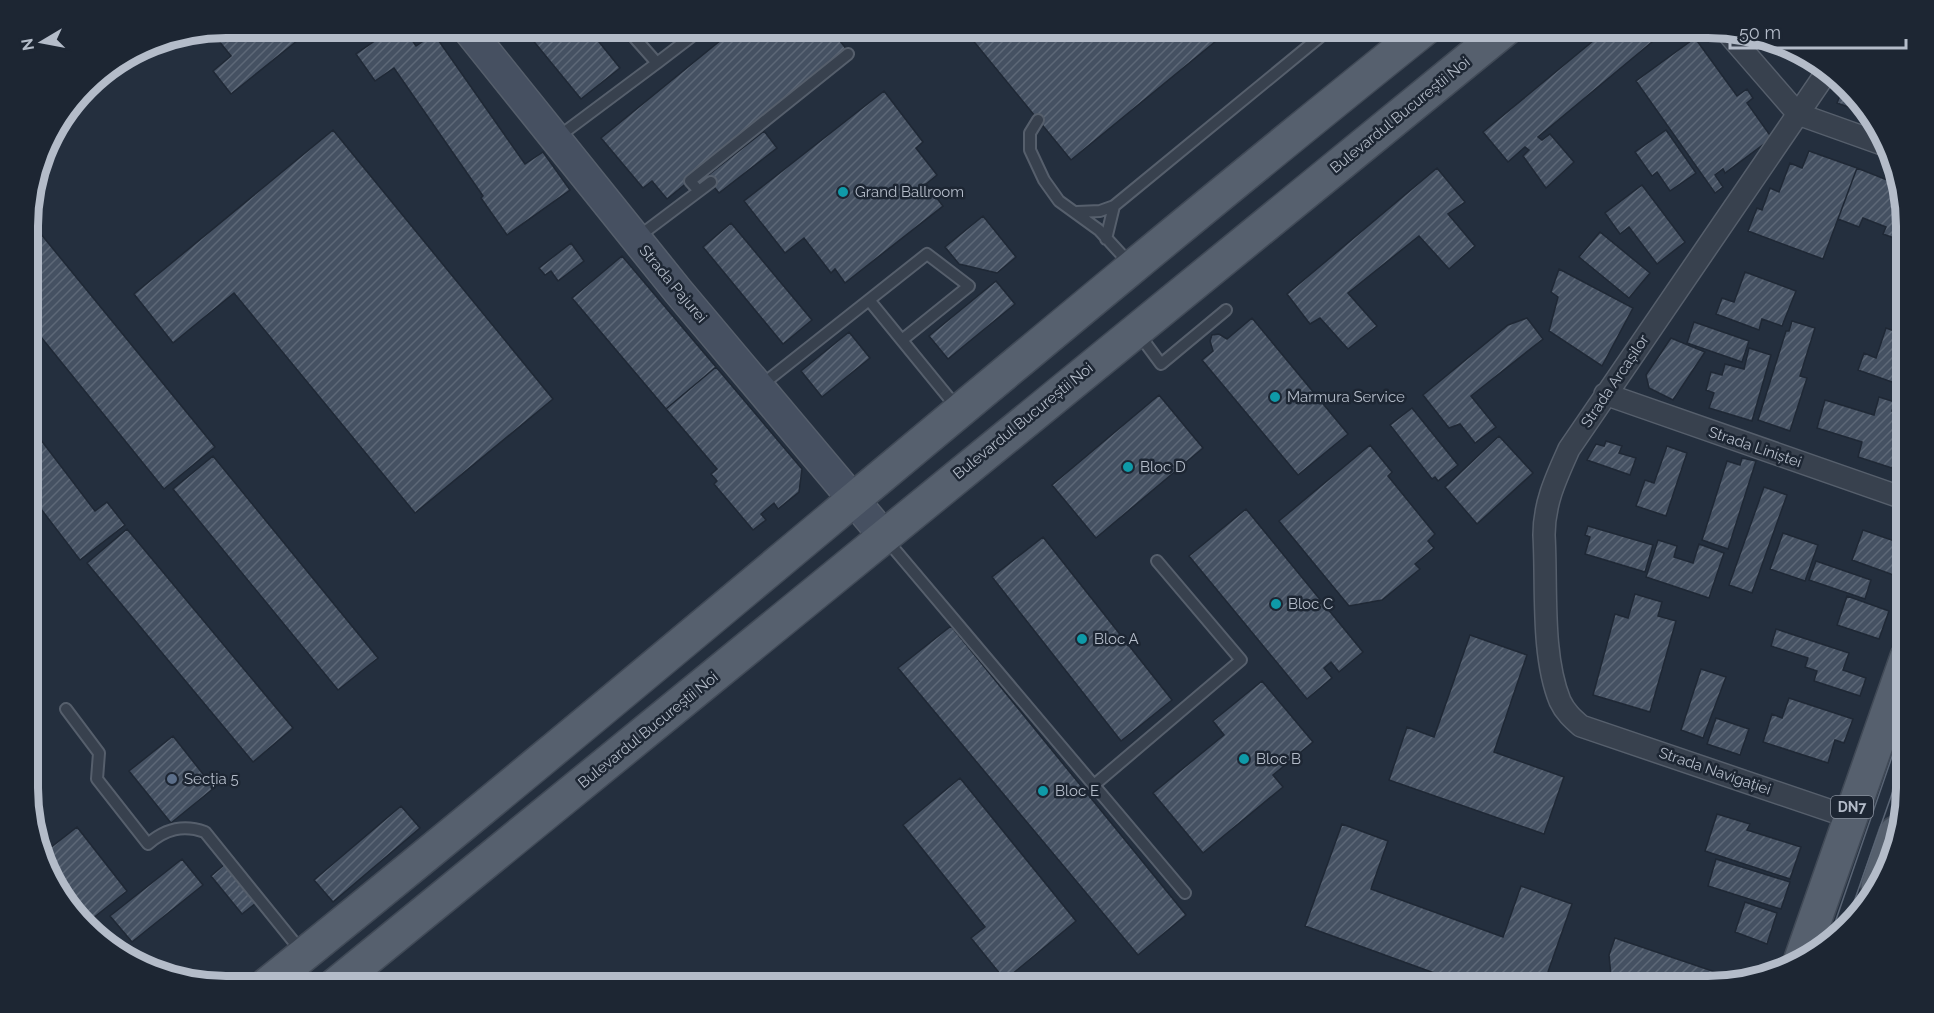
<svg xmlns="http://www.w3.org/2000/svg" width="1934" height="1013" viewBox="0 0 1934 1013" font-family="Raleway,sans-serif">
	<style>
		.building { fill: url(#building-hatch); stroke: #1f2835; stroke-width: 1.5 }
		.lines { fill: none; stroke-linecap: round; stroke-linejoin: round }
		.lane-casing { stroke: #565f6c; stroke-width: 14 }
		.street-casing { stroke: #565f6c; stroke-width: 24 }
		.secondary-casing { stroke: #565f6c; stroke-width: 33 }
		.primary-casing { stroke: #414a57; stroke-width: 36 }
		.lane { stroke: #38414e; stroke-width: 10 }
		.street { stroke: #38414e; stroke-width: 21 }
		.secondary { stroke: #465061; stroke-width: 30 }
		.primary { stroke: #56606e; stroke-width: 33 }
		.tram { stroke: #5a6575; stroke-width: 1.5 }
		.culture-dot { fill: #0f9aa8; stroke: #1d2633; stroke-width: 2 }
		.service-dot { fill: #5c6f8a; stroke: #1d2633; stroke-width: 2 }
		.labels { text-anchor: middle; stroke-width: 5; stroke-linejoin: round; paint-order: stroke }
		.shield { fill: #1d2633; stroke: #878f9c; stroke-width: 1.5 }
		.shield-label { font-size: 14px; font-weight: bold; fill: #b4bcc9 }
		.street-label { font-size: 15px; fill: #b4bcc9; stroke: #1d2633 }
		.poi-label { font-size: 15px; fill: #b4bcc9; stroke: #1d2633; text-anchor: start }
		.rim { fill: none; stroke: #b4bcc9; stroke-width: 8 }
	</style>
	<defs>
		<pattern id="building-hatch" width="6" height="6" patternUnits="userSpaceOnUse" patternTransform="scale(1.5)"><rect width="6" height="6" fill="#455162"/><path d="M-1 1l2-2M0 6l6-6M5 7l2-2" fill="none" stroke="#5d6877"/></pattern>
	</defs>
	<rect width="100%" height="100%" fill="#242f3e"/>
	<path class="building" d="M225 27H296L303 36 231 94 213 71 231 56 210 30Z
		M395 27H403L416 46 434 34 525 164 543 152 570 190 507 235 481 198 483 196 394 68 375 81 356 54Z
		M522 27H587L620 68 581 99Z
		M737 27H852L854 30 840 41 848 51 667 199 652 181 643 188 601 138Z
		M962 27H1233L1071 160Z
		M1610 27H1649L1658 37 1538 137 1542 140 1550 134 1574 162 1546 188 1523 156 1529 150 1525 147 1508 162 1483 132Z
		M1695 38 1737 96 1747 89 1753 98 1747 103 1772 138 1725 173 1723 169 1715 175 1723 187 1715 193 1636 81Z
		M1843 88 1866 108 1865 113 1837 103Z
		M884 91 923 142 916 148 937 175 926 184 943 206 845 283 835 269 831 273 804 238 785 253 744 201Z
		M333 130 553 399 415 513 234 293 173 343 134 294Z
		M1666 130 1696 173 1670 191 1657 172 1652 176 1635 152Z
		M764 131 777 148 719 193 706 177Z
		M1809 151 1857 168 1823 259 1748 231 1757 208 1762 210 1770 188 1779 192 1790 163 1802 168Z
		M1437 168 1465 202 1448 214 1475 246 1449 269 1419 236 1348 293 1377 326 1348 349 1320 318 1310 324 1287 294Z
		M1857 168 1900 185 1905 200V242L1883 234 1886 227 1863 218 1859 227 1838 219Z
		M1642 185 1685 242 1657 264 1629 227 1620 234 1605 213Z
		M983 216 1016 257 997 273 959 264 945 247Z
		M27 217 215 447 164 489 28 321Z
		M731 223 812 320 783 344 703 247Z
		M1600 232 1650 273 1629 298 1579 257Z
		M571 243 584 261 558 281 551 271 545 275 539 268Z
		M622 256 716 367 666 409 572 298Z
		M1559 269 1633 308 1602 366 1549 331 1558 297 1551 292Z
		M1745 272 1796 291 1782 326 1762 319 1759 330 1716 314 1722 298 1734 302Z
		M996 281 1015 304 948 359 929 336Z
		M1252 318 1348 434 1298 475 1202 360 1213 351 1210 341 1212 335 1219 334 1227 339Z
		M1527 318 1543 339 1471 396 1496 427 1475 443 1460 424 1449 428 1423 395 1508 325Z
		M1792 321 1815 328 1800 376 1807 378 1790 431 1758 420 1786 331H1789Z
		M1694 322 1749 341 1742 362 1687 343Z
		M1886 328 1906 335V387L1858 370 1864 353 1876 358Z
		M849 332 870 358 822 397 801 371Z
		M1671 338 1705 352 1673 400 1649 388 1646 375Z
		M1749 348 1771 355 1752 421 1709 408 1714 393 1706 390 1711 372 1722 375 1725 364 1744 369Z
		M716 367 802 469 799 492 778 509 774 503 761 514 766 520 753 530 714 484 717 481 711 474 717 469 666 409Z
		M1159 395 1203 448 1096 538 1052 485Z
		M1879 397 1895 402 1892 411 1906 416V443L1900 441 1892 468 1858 457 1862 442 1817 428 1825 400 1874 415Z
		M1412 408 1458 465 1438 481 1435 477 1432 479 1390 425Z
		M28 423 95 511 107 502 125 525 80 560 28 492Z
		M1499 436 1533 473 1477 524 1445 487Z
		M1606 441 1622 446 1619 453 1636 458 1630 475 1587 460 1596 444 1604 446Z
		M1370 445 1392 472 1388 476 1435 534 1428 541 1434 548 1415 564 1420 569 1382 600 1349 606 1279 521Z
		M1667 446 1687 453 1666 516 1636 506 1645 480 1654 483Z
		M213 456 378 658 338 690 173 489Z
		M1742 458 1756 461 1728 549 1702 540 1727 461 1740 465Z
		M1764 487 1787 495 1752 593 1729 585Z
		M1246 509 1363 652 1339 672 1331 662 1324 668 1332 678 1307 699 1189 556Z
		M1588 526 1653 545 1645 572 1585 554 1590 537 1585 535Z
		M127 529 293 728 253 762 87 563Z
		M1863 530 1906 545V555L1899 577 1852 560Z
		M1783 533 1818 545 1805 581 1770 569Z
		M1043 537 1172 700 1121 741 992 577Z
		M1658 540 1677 546 1674 557 1693 563 1699 544 1724 553 1709 598 1646 577Z
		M1816 561 1871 580 1865 599 1809 580Z
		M1635 594 1662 602 1658 616 1676 621 1650 712 1593 695 1615 614 1628 618Z
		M1847 596 1889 611 1879 639 1837 625Z
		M951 626 1186 915 1138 955 898 668Z
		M1776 629 1849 653 1843 670 1866 678 1860 696 1814 681 1817 671 1805 667 1808 658 1771 646Z
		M1470 635 1527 655 1494 752 1564 777 1544 834 1389 780 1407 727 1434 737Z
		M1701 669 1726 677 1703 738 1681 730Z
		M1262 681 1313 742 1273 775 1283 787 1203 853 1153 793 1224 735 1213 721Z
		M1789 698 1853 719 1844 743 1835 740 1828 763 1763 742 1772 714 1782 718Z
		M1716 718 1749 729 1740 755 1707 744Z
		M173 736 214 788 171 823 129 771Z
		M960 778 1076 921 1005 980 971 938 985 927 903 825Z
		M401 806 420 828 333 902 314 880Z
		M1717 814 1750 824 1747 830 1801 847 1790 879 1705 851Z
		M1342 824 1388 841 1371 889 1503 937 1521 886 1572 904 1543 986H1470L1305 926Z
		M77 827 127 891 92 919 51 868 45 852Z
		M182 859 203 885 132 942 110 916Z
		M1716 859 1790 882 1781 909 1708 886Z
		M225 864 256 903 242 914 211 876Z
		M1745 902 1777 913 1767 944 1735 932Z
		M1615 938 1739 980 1722 986H1678L1660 979 1658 986H1612L1609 955Z"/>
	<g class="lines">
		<defs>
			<path id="lane" d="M312 27 314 29
				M657 63 704 27
				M1038 120 1030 133V150L1044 180 1059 201 1099 230 1131 265
				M558 137 657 63 625 27
				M699 191 690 181 848 54
				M1077 212 1100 211 1114 206
				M638 237 711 182
				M1106 239 1114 206 1332 27
				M869 300 958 409
				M1138 333 1161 364 1226 310
				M759 387 927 254 969 286 902 340
				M885 538 1185 893
				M66 709 99 753 97 779 148 844C165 829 183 824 205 832L302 952
				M1094 785 1241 660 1157 561"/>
			<path id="street" d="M1726 31 1798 114 1885 145
				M1826 73 1569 449C1556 478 1544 503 1544 535 1547 586 1541 655 1560 701 1565 712 1573 719 1581 726L1849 817
				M1605 394 1906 499"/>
			<path id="secondary" d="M466 27 678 291 884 536"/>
			<path id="primary" d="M1878 886 1896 833
				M1801 959 1907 657
				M265 986C656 671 1035 341 1427 27
				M334 986C725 666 1116 346 1508 27"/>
		</defs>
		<use href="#lane" class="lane-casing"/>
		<use href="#street" class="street-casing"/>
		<use href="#secondary" class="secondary-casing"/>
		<use href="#primary" class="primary-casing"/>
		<use href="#lane" class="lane"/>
		<use href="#street" class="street"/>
		<use href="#secondary" class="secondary"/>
		<use href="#primary" class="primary"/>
		<path class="tram" d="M1848 919 1907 751
			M1828 943 1907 713"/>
	</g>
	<g class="culture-dot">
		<circle cx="843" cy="192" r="6"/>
		<circle cx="1275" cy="397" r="6"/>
		<circle cx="1128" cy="467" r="6"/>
		<circle cx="1276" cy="604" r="6"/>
		<circle cx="1082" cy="639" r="6"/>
		<circle cx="1244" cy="759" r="6"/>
		<circle cx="1043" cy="791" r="6"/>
	</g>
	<circle class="service-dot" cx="172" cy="779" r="6"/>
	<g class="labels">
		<rect class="shield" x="1831" y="796" width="42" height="22" rx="4.5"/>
		<g class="shield-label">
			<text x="1852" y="812">DN7</text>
		</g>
		<g class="street-label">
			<text transform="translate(1400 115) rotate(-39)" y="5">Bulevardul Bucureștii Noi</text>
			<text transform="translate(673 284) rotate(50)" y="5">Strada Pajurei</text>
			<text transform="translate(1615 381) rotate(-56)" y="5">Strada Arcașilor</text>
			<text transform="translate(1023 421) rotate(-39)" y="5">Bulevardul Bucureștii Noi</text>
			<text transform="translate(1755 447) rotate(19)" y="5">Strada Liniștei</text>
			<text transform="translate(648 730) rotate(-39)" y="5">Bulevardul Bucureștii Noi</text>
			<text transform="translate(1715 771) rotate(19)" y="5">Strada Navigației</text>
		</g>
		<g class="poi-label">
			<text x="855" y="197">Grand Ballroom</text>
			<text x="1287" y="402">Marmura Service</text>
			<text x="1140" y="472">Bloc D</text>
			<text x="1288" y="609">Bloc C</text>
			<text x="1094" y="644">Bloc A</text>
			<text x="1256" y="764">Bloc B</text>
			<text x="184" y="784">Secția 5</text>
			<text x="1055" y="796">Bloc E</text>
		</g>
	</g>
	<path d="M0 0H1934V1013H0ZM226 38H1708A188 188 0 0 1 1896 226V788A188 188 0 0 1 1708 976H226A188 188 0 0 1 38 788V226A188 188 0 0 1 226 38Z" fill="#1d2633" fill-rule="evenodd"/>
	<path class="rim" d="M226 38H1708A188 188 0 0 1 1896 226V788A188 188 0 0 1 1708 976H226A188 188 0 0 1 38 788V226A188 188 0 0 1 226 38Z"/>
	<g transform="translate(42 42) rotate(260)" stroke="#1d2633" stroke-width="4.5" paint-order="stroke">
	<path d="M0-4.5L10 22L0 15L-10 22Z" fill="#b4bcc9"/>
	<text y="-9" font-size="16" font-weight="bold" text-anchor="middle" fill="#b4bcc9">N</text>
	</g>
	<path d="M1730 39v9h176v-9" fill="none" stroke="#b4bcc9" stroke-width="3"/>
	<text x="1739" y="39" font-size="18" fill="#b4bcc9" stroke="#1d2633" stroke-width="4.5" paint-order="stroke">50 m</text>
</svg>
